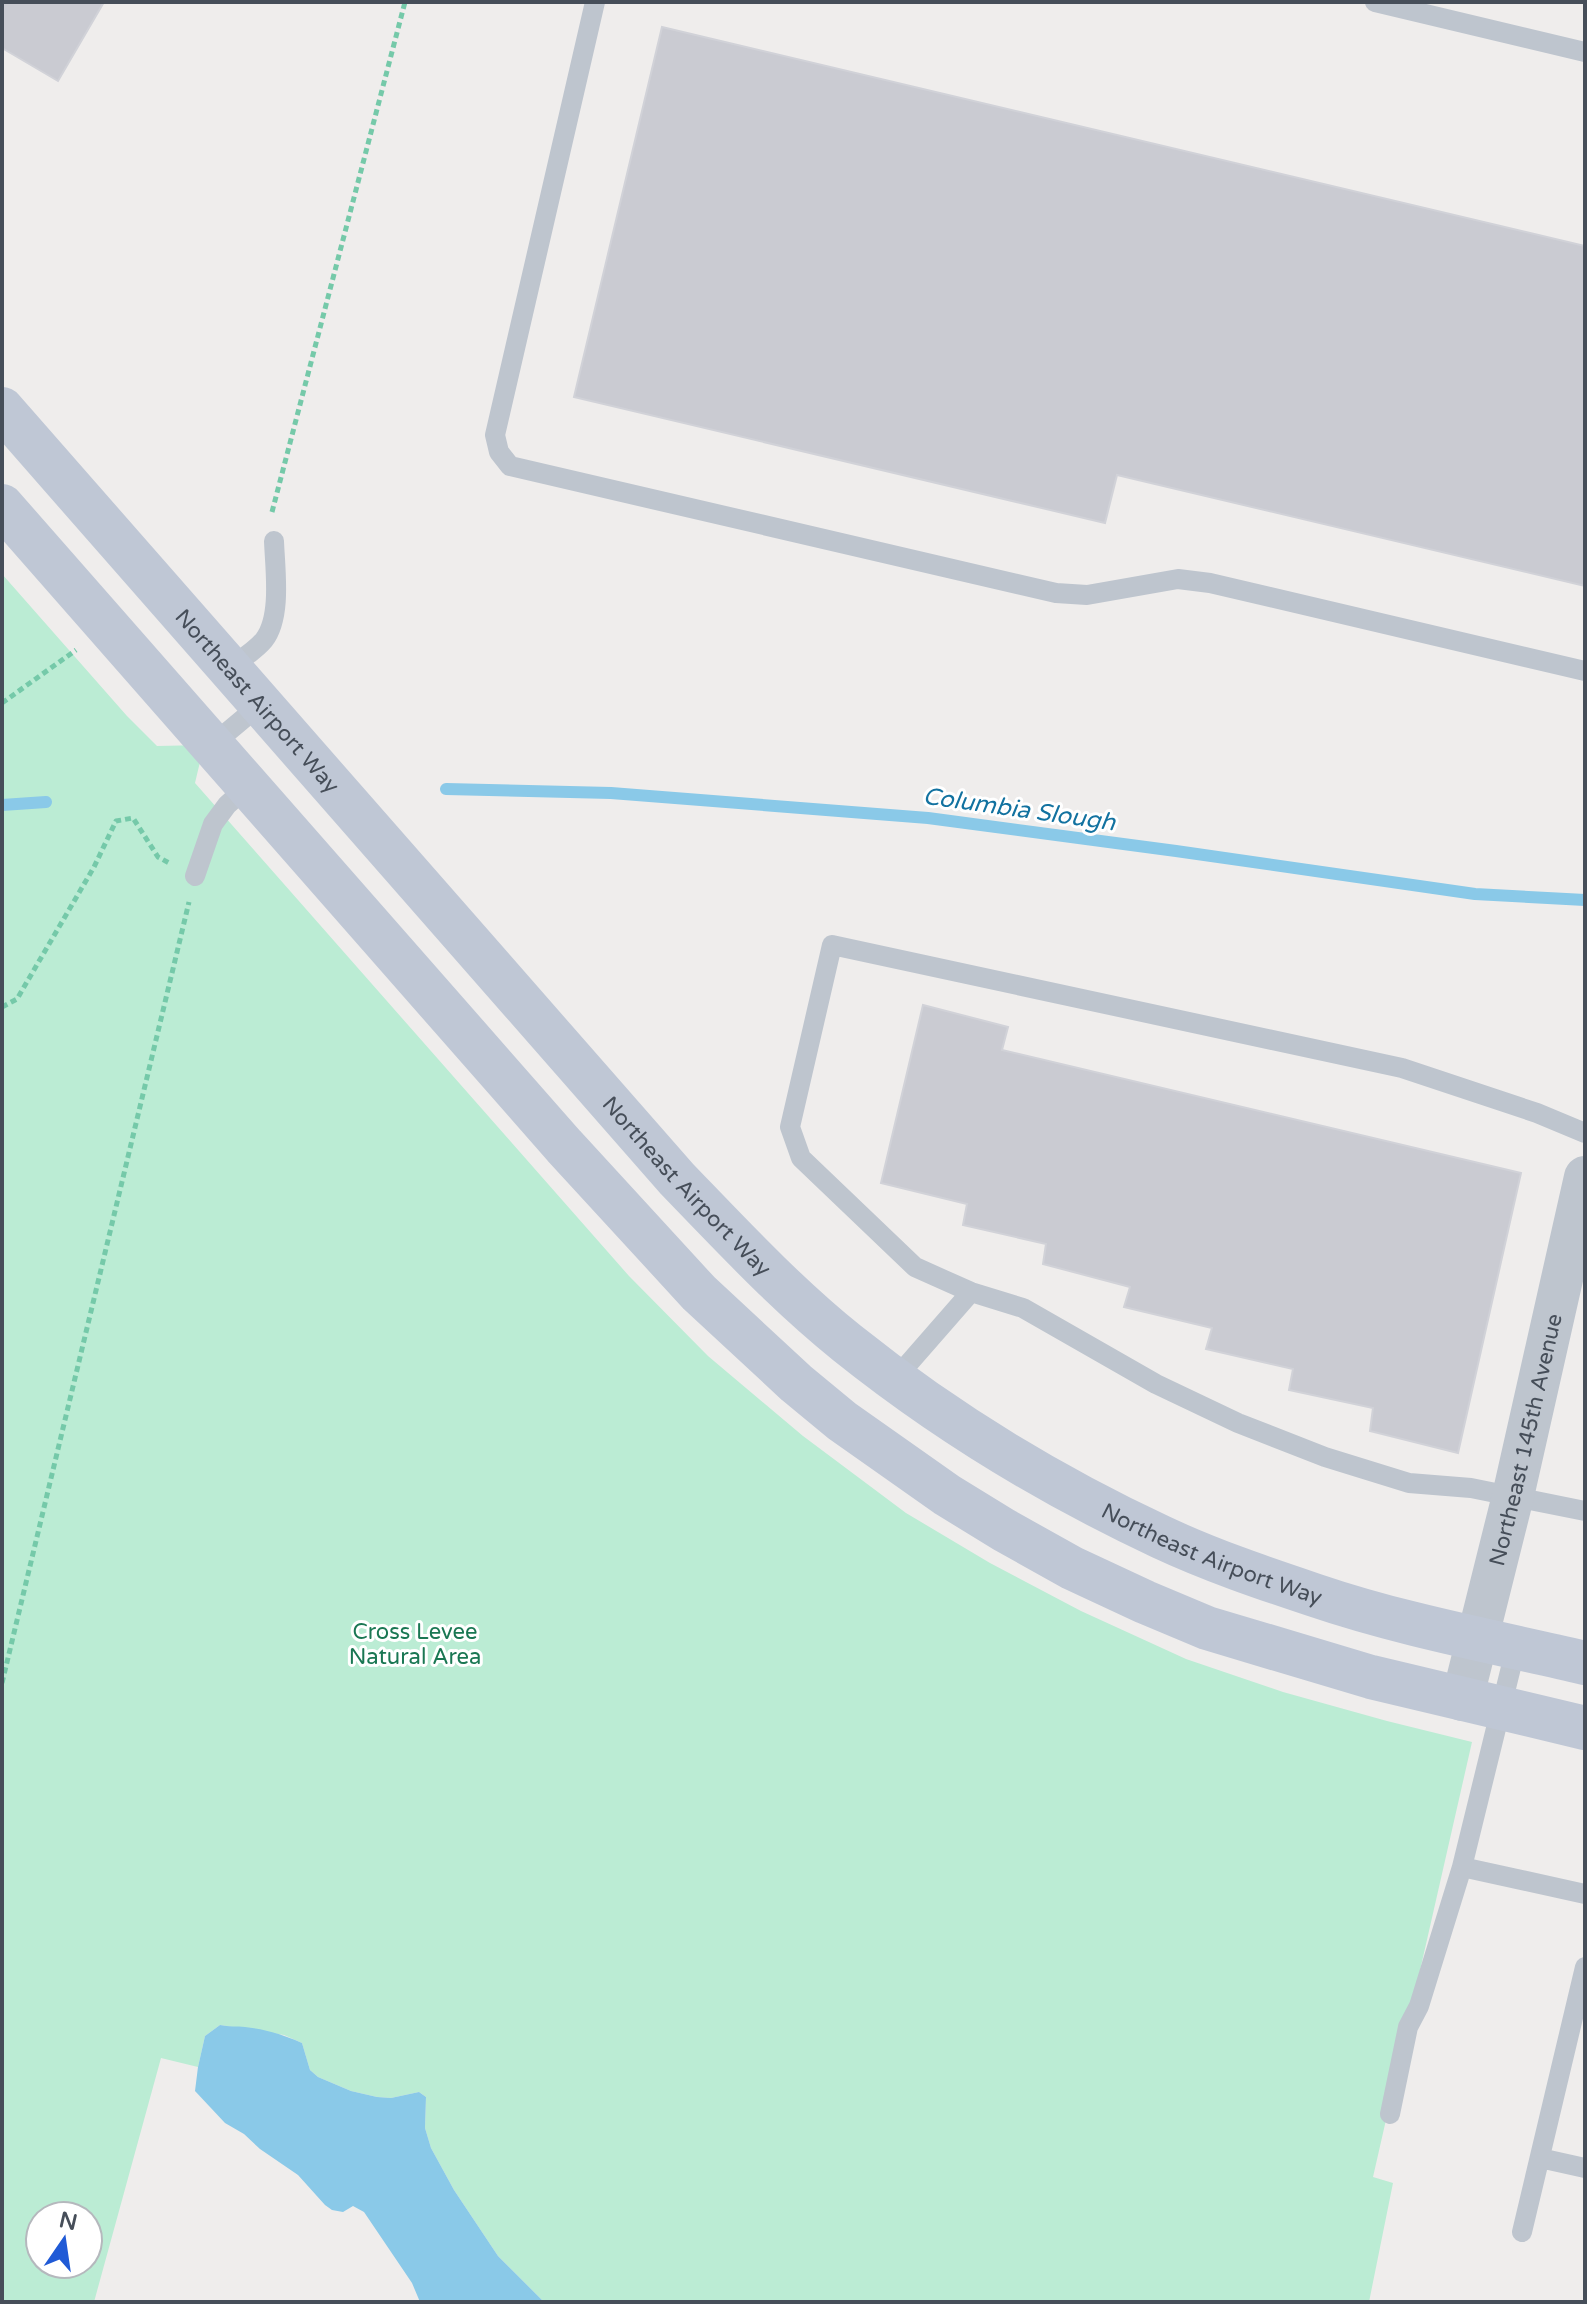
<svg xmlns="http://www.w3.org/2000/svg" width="1587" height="2304" viewBox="0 0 1587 2304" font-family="'Varela Round',sans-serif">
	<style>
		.green { fill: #bbecd4; fill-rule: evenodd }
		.water { fill: #8ac9e8 }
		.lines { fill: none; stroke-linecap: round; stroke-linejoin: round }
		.stream { stroke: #8ac9e8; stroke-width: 12 }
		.building { fill: #cacbd2; stroke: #d1d2d8; stroke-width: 2 }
		.path { stroke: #75c9a9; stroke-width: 5; stroke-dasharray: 6 4; stroke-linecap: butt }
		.lane { stroke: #bec5ce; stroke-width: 20 }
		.street { stroke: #bec5ce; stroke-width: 42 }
		.secondary { stroke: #bfc7d5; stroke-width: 44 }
		.labels { text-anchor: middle; stroke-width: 6; stroke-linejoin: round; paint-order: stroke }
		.street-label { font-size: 22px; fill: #464e59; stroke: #fff }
		.park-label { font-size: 22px; fill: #1a7753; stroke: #fff }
		.water-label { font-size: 24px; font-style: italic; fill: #1272a0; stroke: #fff }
	</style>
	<rect width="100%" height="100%" fill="#efedec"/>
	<path class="green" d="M2 574 127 716 157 746 204 745 195 783 629 1276 708 1356 803 1436 906 1513 990 1563 1081 1611 1186 1659 1283 1692 1387 1721 1472 1742 1373 2177 1393 2183 1369 2302H544L498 2256 454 2190 431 2148 425 2128 426 2097 419 2092 391 2098 377 2097 351 2091 318 2077 310 2070 302 2043 284 2035 220 2025 205 2036 198 2067 161 2058 94 2302H2ZM40 2216H88V2264H40Z"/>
	<path class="water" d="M220 2025C229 2027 237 2026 245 2027 265 2029 284 2035 302 2043L310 2070 318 2077 351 2091 377 2097 391 2098 419 2092 426 2097 425 2128 431 2148 454 2190 498 2256 544 2302H420L412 2283 364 2212 353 2206 343 2212 332 2210 325 2205 298 2175 260 2149 244 2134 225 2123 195 2091 198 2067 205 2036Z"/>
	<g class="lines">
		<path class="stream" d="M446 789 611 793 928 818 1176 851 1475 894 1585 900
			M2 805 46 802"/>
	</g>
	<path class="building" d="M2 2H104L58 81 2 48Z
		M662 27 1585 246V586L1117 475 1105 523 574 397Z
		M923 1005 1008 1027 1002 1050 1521 1173 1458 1453 1370 1431 1373 1408 1289 1390 1293 1369 1206 1349 1212 1328 1124 1307 1130 1287 1043 1264 1046 1244 963 1225 967 1204 881 1183Z"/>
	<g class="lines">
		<path class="path" d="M272 512 405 2
			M2 703 76 650
			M2 1007 17 999 94 867 116 821 133 818 158 857 171 864
			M2 1683 189 902"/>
		<path class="lane" d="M595 2 495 435 499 452 510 466 1056 593 1087 595 1178 579 1210 583 1585 671
			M1375 2 1585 52
			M229 668C240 660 255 651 264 640 282 617 275 569 274 541
			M212 745 261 704
			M195 876 213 824 227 805 248 786
			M1585 1133 1537 1113 1402 1068 832 945 790 1127 801 1158 915 1267 971 1292 1023 1308 1156 1384 1238 1423 1325 1457 1409 1483 1471 1488 1585 1511
			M895 1379 971 1292
			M1516 1647 1462 1867 1585 1894
			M1390 2114 1408 2027 1419 2006 1462 1867
			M1540 2158 1585 2168
			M1522 2232 1585 1967"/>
		<path class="street" id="s1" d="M1462 1700 1513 1496 1585 1177"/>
		<g class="secondary">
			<path id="s2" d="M2 409 677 1179C732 1236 786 1294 847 1343 943 1420 1050 1485 1161 1537 1210 1560 1263 1578 1314 1595 1402 1625 1495 1642 1585 1663"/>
			<path d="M2 506 564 1146 699 1293 796 1383 842 1421 947 1495 1004 1530 1072 1568 1145 1602 1207 1628 1371 1677 1585 1728"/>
		</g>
	</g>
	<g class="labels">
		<g class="street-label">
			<text dy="8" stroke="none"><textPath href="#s2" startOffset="388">Northeast Airport Way</textPath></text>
			<text dy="8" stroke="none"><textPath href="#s2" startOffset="1036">Northeast Airport Way</textPath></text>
			<text dy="8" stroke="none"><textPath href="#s1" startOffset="268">Northeast 145th Avenue</textPath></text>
			<text dy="8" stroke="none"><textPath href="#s2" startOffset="1684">Northeast Airport Way</textPath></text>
		</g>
		<g class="park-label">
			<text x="415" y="1639">Cross Levee<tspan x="415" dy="25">Natural Area</tspan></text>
		</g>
		<g class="water-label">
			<text transform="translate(1019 809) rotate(8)" y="8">Columbia Slough</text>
		</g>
	</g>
	<rect width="1587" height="2304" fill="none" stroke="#464e59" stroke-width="8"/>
	<g transform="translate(64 2240) rotate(13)"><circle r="38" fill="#ffffff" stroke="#b5b8bd" stroke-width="2"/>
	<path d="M0-6L14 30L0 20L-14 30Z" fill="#205ad6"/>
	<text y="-12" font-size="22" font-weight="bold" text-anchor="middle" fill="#464e59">N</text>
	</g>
</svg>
